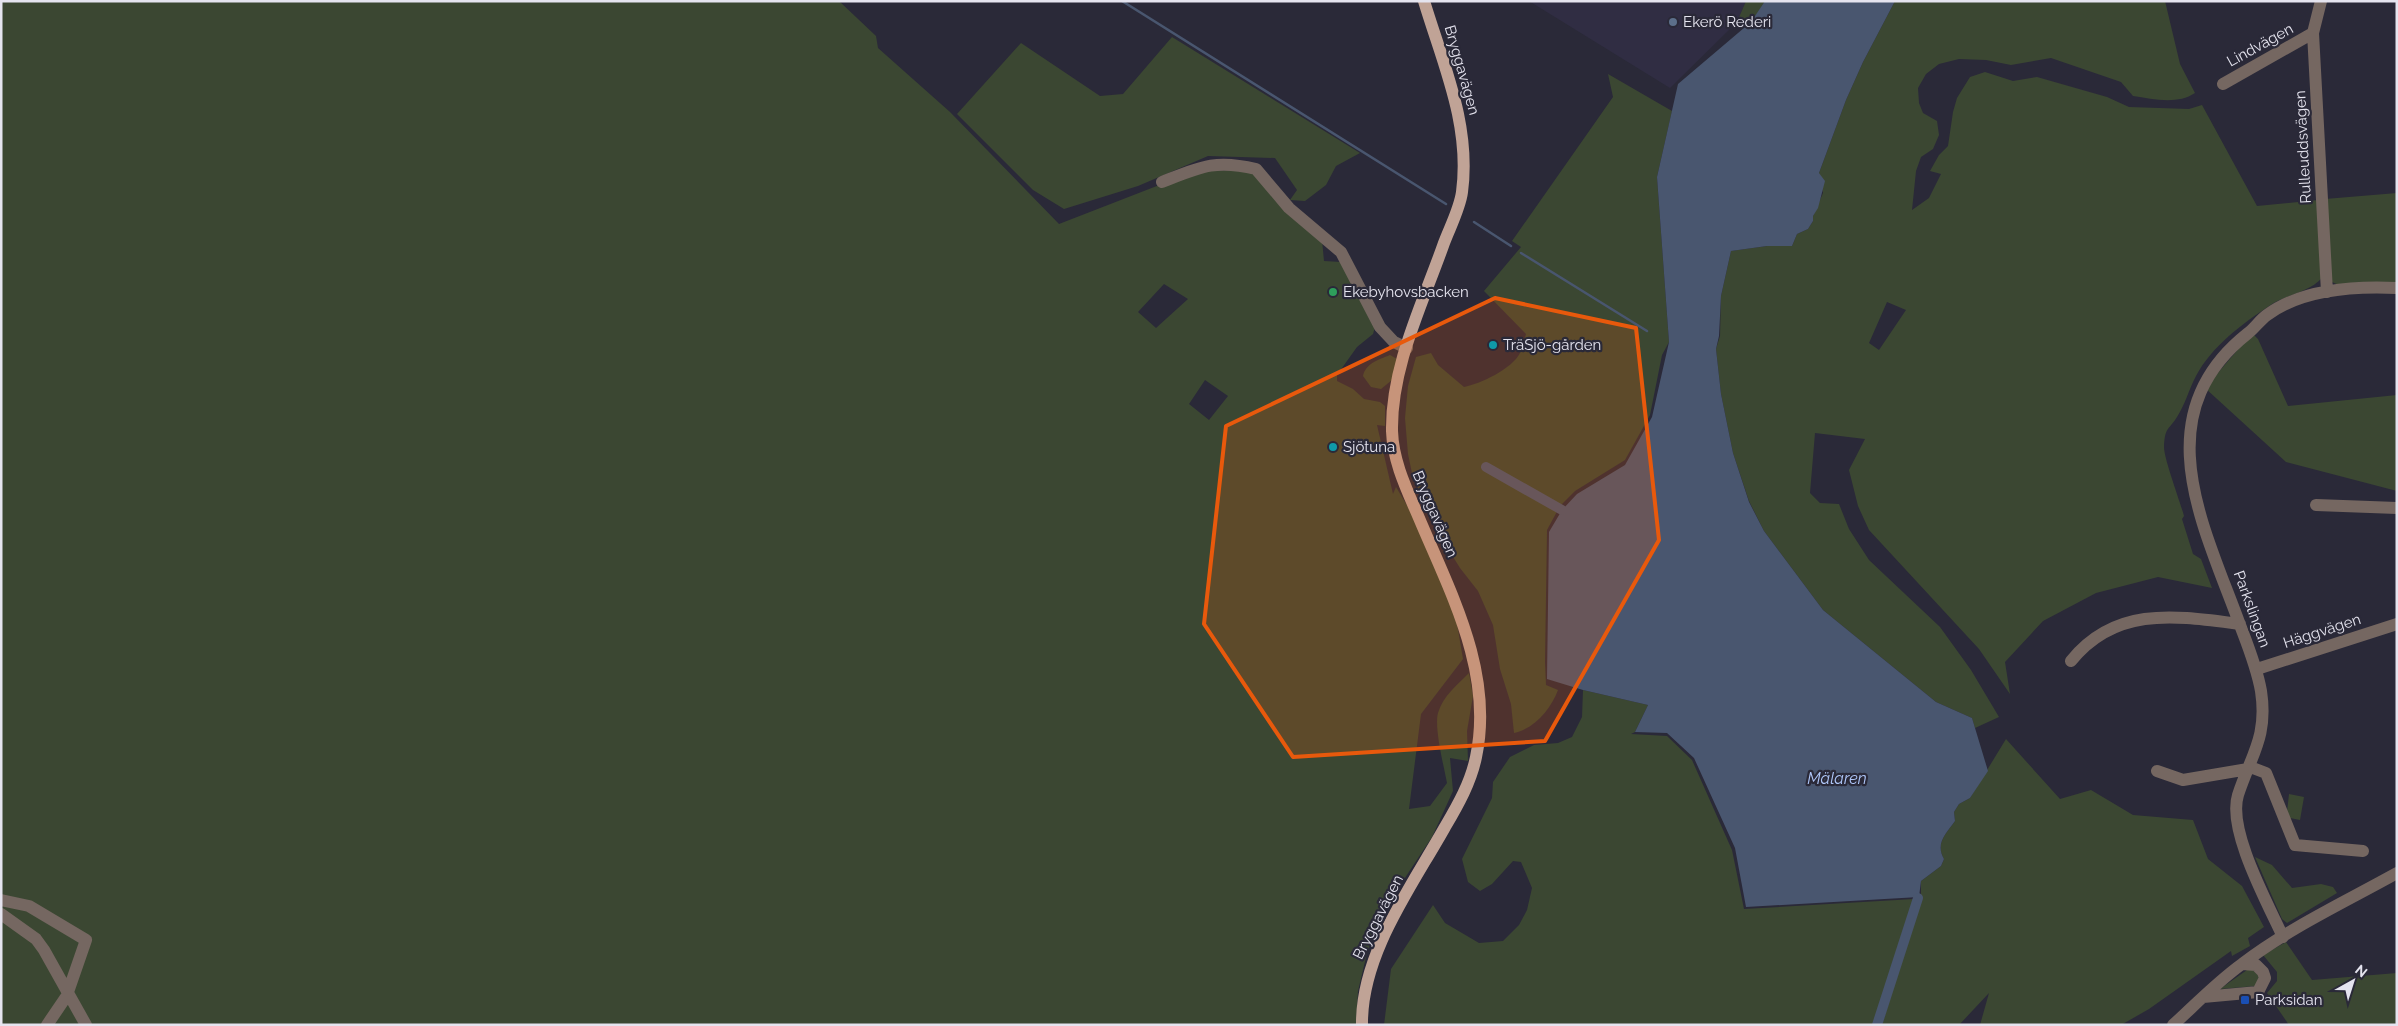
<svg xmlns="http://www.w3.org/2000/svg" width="2398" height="1026" viewBox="0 0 2398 1026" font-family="Raleway,sans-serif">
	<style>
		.built { fill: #302d43 }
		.green { fill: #3b4732; fill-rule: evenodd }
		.water { fill: #49566f }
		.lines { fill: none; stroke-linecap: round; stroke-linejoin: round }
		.stream { stroke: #49566f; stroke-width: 2.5 }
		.canal { stroke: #49566f; stroke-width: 10 }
		.minor { stroke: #756761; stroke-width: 12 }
		.major { stroke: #c0a396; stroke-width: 12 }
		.marked { fill: #e8590c; fill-opacity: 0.2; stroke: #e8590c; stroke-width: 4; stroke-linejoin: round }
		.service-dot { fill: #5c6f8a; stroke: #2a2938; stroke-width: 2 }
		.leisure-dot { fill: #2e9e5b; stroke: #2a2938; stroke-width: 2 }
		.culture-dot { fill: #0f9aa8; stroke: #2a2938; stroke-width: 2 }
		.transit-dot { fill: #1a4fb4; stroke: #2a2938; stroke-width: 2 }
		.labels { text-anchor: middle; stroke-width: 4.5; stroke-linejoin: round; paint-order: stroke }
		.poi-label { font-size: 15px; fill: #e5e4ef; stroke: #2a2938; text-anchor: start }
		.street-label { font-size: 15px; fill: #e5e4ef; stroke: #2a2938 }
		.water-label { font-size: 16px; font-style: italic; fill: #afc7f9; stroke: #2a2938 }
	</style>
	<rect width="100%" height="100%" fill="#2a2938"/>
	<path class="built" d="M1529 1H1746L1737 22 1670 88Z"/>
	<path class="green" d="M1 1H839L876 36 878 48 950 112 1059 224 1198 170 1255 171 1322 240 1324 261 1341 262 1375 327 1373 334 1357 347 1337 375V381L1353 389 1364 399 1380 402 1385 406V426L1377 425 1393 494 1396 487 1411 512 1454 606 1463 659 1421 714 1409 809 1430 806 1447 783C1444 767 1434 728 1438 713 1443 696 1457 685 1469 673L1473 696 1467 731 1468 761 1450 758 1453 791 1432 837 1391 899 1367 953 1358 991 1356 1025H1ZM1164 284 1188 299 1156 328 1138 312ZM1205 380 1228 396 1209 420 1189 404Z
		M1746 1H1765L1752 22H1737Z
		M1895 1H2165L2180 64 2195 93C2177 105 2153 99 2133 96L2121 82 2051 58 2011 65 1986 60 1959 59 1939 64 1926 74 1918 88 1919 103 1923 113 1937 121 1939 135 1933 149 1921 157 1916 171 1912 210 1929 198 1941 174 1930 171 1939 155 1948 146 1953 112 1957 98 1970 77 1985 72 2013 81 2037 77 2107 97 2129 107 2189 109 2202 105 2257 206 2318 200 2322 278C2308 293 2287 294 2269 306 2242 324 2212 346 2196 376 2189 389 2185 405 2177 417 2168 431 2165 427 2164 447 2164 459 2180 501 2184 516L2182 519 2193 554 2201 559 2212 588 2158 577 2096 593 2043 621 2005 662 2010 694 1979 649 1869 530 1858 506 1849 470 1865 439 1815 433 1810 493 1820 503 1839 504 1849 529 1869 560 1940 627 1971 670 1999 717 1975 728 1972 718 1936 702 1823 610 1764 531 1749 501 1733 453 1721 394 1716 349 1720 336 1721 296 1731 251 1767 246H1792L1797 234 1808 229 1813 221V216L1823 193 1819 173 1846 100 1863 62ZM1887 302 1906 310 1879 350 1869 343Z
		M1172 37 1360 153 1336 166 1326 185 1305 201 1290 200 1297 190 1275 158 1208 156 1138 186 1064 209 1033 190 957 114 1021 43 1100 96 1123 94Z
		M1608 74 1672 111 1657 177 1669 342 1662 355 1650 415 1625 460 1575 491 1560 506 1547 530 1545 662 1546 685 1558 690C1551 709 1534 729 1514 733L1511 704 1500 669 1493 625 1478 591 1460 568 1442 539 1413 478 1408 454 1405 418 1408 386 1416 357 1431 353 1438 365 1464 387C1480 384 1512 369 1520 353 1523 347 1524 340 1526 334L1484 291 1521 247 1512 241 1613 97Z
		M2397 193V285L2345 288 2332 282 2325 199Z
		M2252 333 2258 339 2288 406 2397 395V491L2286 462 2205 388Z
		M1390 355 1397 359 1392 380 1381 389 1371 387 1363 376C1366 363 1378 360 1390 355Z
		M1583 690 1648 705 1635 732 1631 734 1667 736 1692 760 1732 850 1744 909 1914 899 1873 1025H1384L1391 969 1433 905 1445 923 1479 943 1503 941 1519 925 1527 910 1532 888 1521 862 1513 861 1492 884 1480 891 1468 882 1462 859 1492 798 1493 782 1510 757 1534 745 1558 743 1572 737 1582 717Z
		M2006 739 2060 799 2091 790 2133 815 2193 820 2208 859 2242 886 2264 927 2248 938 2250 946 2232 956 2231 951 2149 1009 2121 1025H1980L1989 993 1959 1025H1882L1921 898V881L1941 866 1944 859C1935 843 1946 834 1955 821L1954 812 1959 804 1970 798Z
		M2289 794 2304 797 2300 820 2290 818 2287 812Z
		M2255 857 2272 865 2292 888 2321 884 2333 887 2337 893 2287 923 2282 919Z
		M2286 942 2312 980 2397 973V1025H2289L2267 993 2277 981V972L2263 955Z
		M2247 970H2253L2259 976 2256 986 2220 989Z"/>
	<path class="water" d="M1765 1H1895L1863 62 1846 100 1819 173 1825 181 1818 208 1813 216V221L1808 229 1797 234 1792 246H1767L1731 251 1721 296 1719 336 1716 349 1721 394 1733 453 1749 502 1764 531 1823 610 1936 702 1972 718 1988 771 1970 798 1959 804 1954 812 1955 821C1946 834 1935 843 1944 859L1941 866 1921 881 1919 897 1746 907 1735 848 1694 758 1667 733 1635 732 1648 705 1583 690 1547 679 1549 532 1562 510 1577 494 1625 465 1652 417 1669 342 1657 177 1678 84 1751 22Z"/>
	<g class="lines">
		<path class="stream" d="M1122 1 1446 204
			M1474 222 1511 246
			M1521 253 1647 331"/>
		<path class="canal" d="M1486 467 1562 510
			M1877 1025 1918 898"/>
		<path class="minor" d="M2321 1 2313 33 2327 292
			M2223 84 2313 33
			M1162 182C1200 167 1215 159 1256 169L1289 208 1341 252 1380 327 1394 342 1407 348
			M2316 505 2397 508
			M2071 661C2116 605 2177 616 2240 624
			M2257 669 2397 624
			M2250 767 2266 773 2295 845 2363 851
			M2157 771 2183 780 2248 769
			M1 900 29 906 86 940 68 992
			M1 914 36 939 44 950 86 1025
			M2283 937C2268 904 2227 830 2238 795 2251 755 2268 737 2261 691 2257 668 2248 646 2240 625 2204 526 2144 416 2247 334 2254 329 2260 320 2267 315 2302 289 2355 286 2397 288
			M2203 997 2258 992 2265 978 2263 972 2256 965 2242 964
			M47 1025 68 994
			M2173 1025C2196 1004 2217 982 2242 964 2289 928 2345 902 2397 873"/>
		<path class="major" d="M1362 1025C1361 954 1412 886 1445 827 1458 805 1471 782 1476 757 1494 673 1451 594 1419 518 1407 490 1393 462 1392 431 1391 366 1423 303 1444 243 1450 227 1460 208 1462 192 1471 125 1443 64 1424 1"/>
	</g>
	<path class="marked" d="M1495 298 1636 328 1659 540 1545 741 1293 757 1204 624 1226 426Z"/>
	<circle class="service-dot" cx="1673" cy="22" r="5"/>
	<circle class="leisure-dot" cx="1333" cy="292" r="5"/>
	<g class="culture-dot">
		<circle cx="1493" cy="345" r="5"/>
		<circle cx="1333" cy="447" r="5"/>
	</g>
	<rect class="transit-dot" x="2240" y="995" width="10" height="10" rx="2.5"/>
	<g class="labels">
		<g class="poi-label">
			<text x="1683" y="27">Ekerö Rederi</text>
			<text x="1343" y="297">Ekebyhovsbacken</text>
			<text x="1503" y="350">TräSjö-gården</text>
			<text x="1343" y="452">Sjötuna</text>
			<text x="2255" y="1005">Parksidan</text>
		</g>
		<g class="street-label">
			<text transform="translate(2260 45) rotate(-29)" y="5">Lindvägen</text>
			<text transform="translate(1462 70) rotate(74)" y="5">Bryggavägen</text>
			<text transform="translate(2303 147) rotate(-93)" y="5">Rulleuddsvägen</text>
			<text transform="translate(1435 514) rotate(67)" y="5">Bryggavägen</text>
			<text transform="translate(2252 609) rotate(70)" y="5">Parkslingan</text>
			<text transform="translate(2322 631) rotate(-18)" y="5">Häggvägen</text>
			<text transform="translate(1378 917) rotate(-63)" y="5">Bryggavägen</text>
		</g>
		<g class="water-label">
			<text x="1837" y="784">Mälaren</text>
		</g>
	</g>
	<rect width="2398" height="1026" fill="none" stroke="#e5e4ef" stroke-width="5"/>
	<g transform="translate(2353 981) rotate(39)" stroke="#2a2938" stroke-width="4" paint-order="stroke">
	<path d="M0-4L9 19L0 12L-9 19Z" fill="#e5e4ef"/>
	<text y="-8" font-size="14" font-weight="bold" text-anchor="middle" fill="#e5e4ef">N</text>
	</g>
</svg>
